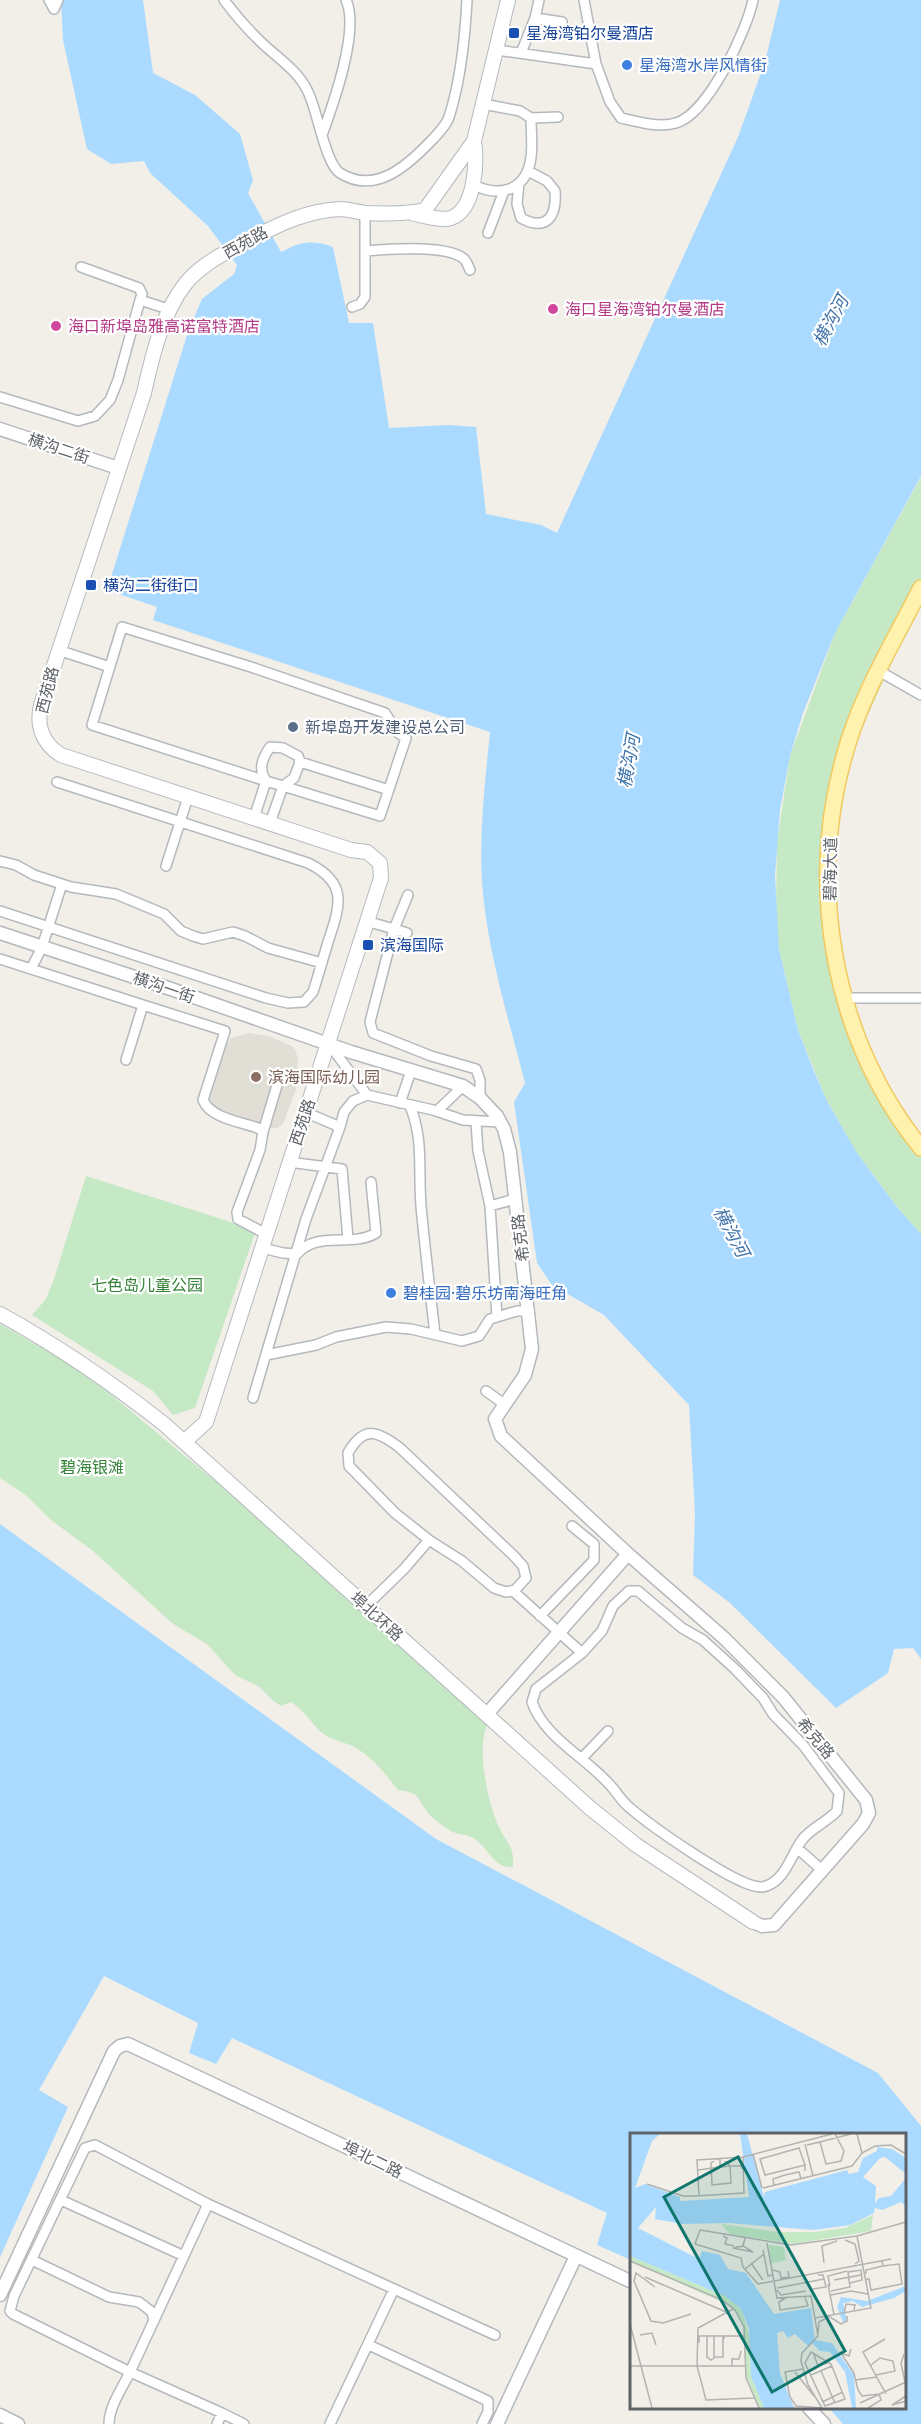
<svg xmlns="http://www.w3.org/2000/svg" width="921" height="2424" viewBox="0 0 921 2424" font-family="'Noto Sans','Noto Sans SC',sans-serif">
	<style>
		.education { fill: #e1ded6 }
		.green { fill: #c5e8c5 }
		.water { fill: #aadaff }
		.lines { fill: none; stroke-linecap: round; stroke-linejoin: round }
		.minor-casing { stroke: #b5b8bc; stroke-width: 12 }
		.tertiary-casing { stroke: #b5b8bc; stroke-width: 15 }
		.secondary-casing { stroke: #b6babf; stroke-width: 16 }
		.primary-casing { stroke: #f2c960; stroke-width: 18 }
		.minor { stroke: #fff; stroke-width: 9 }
		.tertiary { stroke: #fff; stroke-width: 12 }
		.secondary { stroke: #fff; stroke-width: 14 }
		.primary { stroke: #fff2af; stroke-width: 15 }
		.transit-dot { fill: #1a4fb4; stroke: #fff; stroke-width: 2 }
		.shop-dot { fill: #3f7fe0; stroke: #fff; stroke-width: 2 }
		.hotel-dot { fill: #d1479c; stroke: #fff; stroke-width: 2 }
		.service-dot { fill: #5c6f8a; stroke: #fff; stroke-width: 2 }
		.education-dot { fill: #8d6e63; stroke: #fff; stroke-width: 2 }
		.labels { text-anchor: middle; stroke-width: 4.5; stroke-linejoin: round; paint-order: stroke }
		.transit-label { font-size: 16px; fill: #164399; stroke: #fff; text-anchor: start }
		.shop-label { font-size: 16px; fill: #366cbe; stroke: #fff; text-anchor: start }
		.street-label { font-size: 16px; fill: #5f6368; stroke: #fff }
		.hotel-label { font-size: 16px; fill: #b23c85; stroke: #fff; text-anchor: start }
		.service-label { font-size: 16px; fill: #4e5e75; stroke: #fff; text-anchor: start }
		.education-label { font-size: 16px; fill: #785e54; stroke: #fff; text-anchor: start }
		.park-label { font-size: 16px; fill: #348238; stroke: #fff }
		.water-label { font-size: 18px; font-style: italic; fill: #4174aa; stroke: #fff }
		.inset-road { fill: none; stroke: #b3b3b1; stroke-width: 1.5 }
		.view { fill: #0f766e; fill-opacity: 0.15; stroke: #0f766e; stroke-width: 3 }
		.inset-edge { fill: none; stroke: #5f6368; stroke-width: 3 }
	</style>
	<rect width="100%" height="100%" fill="#f1efe8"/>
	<path class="education" d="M249 1033 268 1036 292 1046 296 1052 298 1060 296 1089 283 1124 277 1128H268L216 1111 209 1102 226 1045 231 1038Z"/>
	<path class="green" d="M921 477V598L839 778 827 882 853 1027 921 1147V1234L897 1207 857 1153 827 1101 798 1030 779 949 776 913 777 843 790 756 835 633Z
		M86 1176 256 1230 195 1408 173 1415 153 1391 32 1315 46 1299 54 1279Z
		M0 1324 61 1359 109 1393 221 1486 488 1724C476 1745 487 1798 496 1820 503 1841 515 1843 513 1867 493 1869 488 1846 473 1838 466 1834 458 1835 451 1831 443 1826 431 1818 426 1810 415 1795 420 1793 398 1790 386 1775 375 1760 359 1750 347 1741 332 1742 321 1732 310 1722 304 1710 291 1702L281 1706 271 1699 260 1687 235 1675 207 1644 173 1624 93 1551 51 1520 27 1496 0 1478Z"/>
	<path class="water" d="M61 0H143L153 73 195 95 240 134 253 180 248 193 281 252C300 242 311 239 333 247L349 323H373L389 428 448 425 476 427 486 514 541 525 557 533 738 137 765 62 780 0H921V476L835 633 803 713 790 756 780 810 775 876 779 949 798 1030 812 1066 827 1101 857 1153 897 1207 921 1234V1659L913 1648 894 1649 888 1673 836 1708 730 1603 693 1575 695 1514 689 1405 604 1315 552 1285 537 1263 514 1102 525 1083C508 1016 487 951 482 882 479 833 485 781 490 732L153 620 157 607 107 590 188 332 202 299 234 274 237 265 208 226 150 173 144 161 111 164 87 149 63 40Z
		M0 1524 436 1839 878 2073 921 2126V2424H843L829 2408H904V2134H632L631 2260 597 2245 607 2213 232 2038 216 2064 189 2053 198 2023 104 1976 39 2090 68 2107 0 2257Z"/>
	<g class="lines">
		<defs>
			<path id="minor" d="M49 0 54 9 58 0
				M224 0C236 16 249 31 263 44 278 58 298 71 307 90 317 107 325 164 340 173 375 195 407 166 430 142 437 135 446 126 449 117 461 80 465 38 467 0
				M584 0 596 64
				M535 18 562 22
				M497 50 596 64 610 102 621 118C638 122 659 128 676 123 708 114 747 30 753 0
				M521 53 535 18 539 0
				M531 118 558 117
				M322 135C333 105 360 30 346 0
				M519 183 517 204 521 218C547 232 557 216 555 191L547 181 528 171
				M472 184C492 195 518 195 528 170 534 154 531 134 531 118L520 111 483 104
				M488 233 504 191
				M366 251C388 249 446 245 463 258 467 261 468 266 470 270
				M81 267 139 288 142 294 140 300
				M352 307 360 304 365 297V213
				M0 397 78 421 95 416 110 400 118 380 140 300 171 310
				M58 650 110 667
				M879 671 921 695
				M270 747 283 748 298 756 300 762 294 778 283 786 266 781C258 769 262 759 270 747Z
				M300 762 389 790
				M254 818 266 781 92 725 122 627 251 667 385 713 398 733 406 738 380 816 283 786 270 823
				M0 861 16 865 34 875 71 887 116 894 164 914 181 931 193 936 203 939 233 932 245 936 268 948 322 963
				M166 866 188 797
				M0 911 266 998 288 1003 304 1002 313 992C318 976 323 959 328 942 340 906 349 883 308 863L57 782
				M366 921 394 929 370 1022 373 1033 431 1056 476 1069 480 1080V1098
				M407 933 394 929 408 895
				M0 959 143 1005
				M31 969 42 947 62 884
				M850 998H921
				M329 1044 367 1095
				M126 1060 143 1005 225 1031 203 1100C210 1118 241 1122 258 1128L263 1132 260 1150 237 1212 238 1219 266 1234
				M400 1103 411 1071
				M410 1106C424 1140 418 1170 421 1206 425 1249 430 1291 435 1334
				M437 1111 463 1086
				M476 1122 478 1151 490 1206 497 1317
				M340 1127 344 1112 353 1101 367 1095 433 1110 463 1120 500 1122
				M263 1132 278 1082
				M289 1162 342 1169 348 1239
				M490 1206 515 1199
				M262 1248 283 1253 297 1254C317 1230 351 1248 376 1233L371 1182
				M266 1355 316 1345 336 1337 386 1327 411 1329 462 1341 479 1336 490 1319 517 1311H529
				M486 1391 504 1404
				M253 1398 306 1219 340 1127 305 1112
				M513 1591 582 1653 536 1689 532 1702C544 1737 585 1757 609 1784 617 1792 621 1801 630 1808 650 1825 739 1889 762 1887 784 1884 791 1855 802 1840 811 1828 827 1822 837 1811L839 1793 803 1745 773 1714 763 1698 735 1669 703 1640 682 1628 638 1591H629L613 1606 602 1631 582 1653
				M366 1606 404 1569 429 1540 395 1513 349 1466 348 1453C364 1425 378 1431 400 1448L514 1556 523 1566 526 1578 515 1590 506 1592 494 1588 462 1561 429 1540
				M540 1616 594 1560V1544L572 1526
				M582 1758 608 1731
				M797 1848 822 1870
				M61 2200 184 2256
				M32 2260 109 2297 139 2302 152 2312 154 2321
				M394 2289 495 2335
				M369 2345 488 2401V2412L482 2424
				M222 2413 130 2372 208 2204 394 2289 330 2424
				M109 2424C109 2406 123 2387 130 2372L13 2314 10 2311 14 2296 85 2148 95 2145 208 2204
				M217 2424 222 2413 244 2424"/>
			<path id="tertiary" d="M0 429 118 468
				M0 933 171 989 351 1052 463 1086 480 1098 497 1116 504 1129 510 1152 532 1349 525 1375 495 1419 501 1436 628 1554 724 1638 783 1697 866 1800 869 1813 863 1824 774 1925 762 1926 753 1922
				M487 1714 628 1554
				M0 2295 114 2051 120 2046 128 2044 632 2282
				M809 2408 824 2424
				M0 2415 18 2424
				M497 2424 576 2256"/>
			<path id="secondary" d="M414 214C425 216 441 221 451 218 476 209 477 161 474 141
				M0 1314C58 1346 112 1383 164 1424L590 1808 636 1845 753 1922
				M184 1442 206 1422 209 1413 381 878 380 863 367 852 351 850 61 755C43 744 36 726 41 705L144 393C152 357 162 313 186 283 204 261 233 249 257 236 283 222 309 211 339 209 348 209 357 212 366 213 386 214 406 214 425 210L474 141 508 0"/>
			<path id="primary" d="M921 588C896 637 866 687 849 740 805 878 830 1034 921 1148"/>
		</defs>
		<use href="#minor" class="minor-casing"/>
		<use href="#tertiary" class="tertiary-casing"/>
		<use href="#secondary" class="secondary-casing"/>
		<use href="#primary" class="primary-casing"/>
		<use href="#minor" class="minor"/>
		<use href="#tertiary" class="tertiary"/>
		<use href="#secondary" class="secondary"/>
		<use href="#primary" class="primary"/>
	</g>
	<g class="transit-dot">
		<rect x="508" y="27" width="12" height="12" rx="3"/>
		<rect x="85" y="579" width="12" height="12" rx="3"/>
		<rect x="362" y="939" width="12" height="12" rx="3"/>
	</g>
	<g class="shop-dot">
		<circle cx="627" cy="65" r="6"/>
		<circle cx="391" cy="1293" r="6"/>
	</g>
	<g class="hotel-dot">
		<circle cx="553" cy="309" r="6"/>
		<circle cx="56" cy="326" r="6"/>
	</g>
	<circle class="service-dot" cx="293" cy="727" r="6"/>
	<circle class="education-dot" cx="256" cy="1077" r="6"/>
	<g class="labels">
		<g class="transit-label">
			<text x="526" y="39">星海湾铂尔曼酒店</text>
			<text x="103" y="591">横沟二街街口</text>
			<text x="380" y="951">滨海国际</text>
		</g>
		<g class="shop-label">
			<text x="639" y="71">星海湾水岸风情街</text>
			<text x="403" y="1299">碧桂园·碧乐坊南海旺角</text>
		</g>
		<g class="street-label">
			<text transform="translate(245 242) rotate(-29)" y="6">西苑路</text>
			<text transform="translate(59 448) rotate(18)" y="6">横沟二街</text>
			<text transform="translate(47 690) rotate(-76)" y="6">西苑路</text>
			<text transform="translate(830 869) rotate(-89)" y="6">碧海大道</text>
			<text transform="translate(164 987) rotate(19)" y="6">横沟一街</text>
			<text transform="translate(302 1122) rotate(-72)" y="6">西苑路</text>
			<text transform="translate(520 1238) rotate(-97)" y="6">希克路</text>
			<text transform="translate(377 1616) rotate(42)" y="6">埠北环路</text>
			<text transform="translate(816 1738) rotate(50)" y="6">希克路</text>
			<text transform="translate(373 2159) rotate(26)" y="6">埠北二路</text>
		</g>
		<g class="hotel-label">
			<text x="565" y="315">海口星海湾铂尔曼酒店</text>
			<text x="68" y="332">海口新埠岛雅高诺富特酒店</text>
		</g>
		<g class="service-label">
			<text x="305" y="733">新埠岛开发建设总公司</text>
		</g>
		<g class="education-label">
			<text x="268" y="1083">滨海国际幼儿园</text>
		</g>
		<g class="park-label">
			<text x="147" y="1291">七色岛儿童公园</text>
			<text x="92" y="1473">碧海银滩</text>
		</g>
		<g class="water-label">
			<text transform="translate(831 321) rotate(-62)" y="6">横沟河</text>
			<text transform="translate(629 761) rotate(-80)" y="6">横沟河</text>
			<text transform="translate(731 1232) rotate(62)" y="6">横沟河</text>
		</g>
	</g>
	<g transform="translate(630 2133)">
		<rect width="276" height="276" fill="#f1efe8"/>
		<path d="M243 82 241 98 163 111 100 101 91 91 148 99H185L215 95ZM139 112 154 114 156 127 140 131ZM0 123 95 163 111 176 120 204 121 243 134 275H129L116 242 114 193 101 173 0 128Z" fill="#c5e8c5"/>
		<path d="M0 1H30L22 8 5 55 15 51 50 64V68L119 64 110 1H117L134 64 135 59 217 37 219 41 228 39 233 25 247 18V14L262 16 276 25V74L271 69 252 77 245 75 244 80 220 92 184 97 99 90 53 91 25 86 26 74 8 95 69 126 72 118 90 122 98 136 116 140 144 181 181 175 185 207 202 210 224 242 226 275H222L215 239 200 219 190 218 182 210 178 213 165 201 158 205 153 198 147 200 150 240 164 275H134L121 243 119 196 111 176 95 163 0 123ZM255 24 275 40 276 45 261 63 249 65 245 70 246 53 233 44 250 25ZM276 153V158L264 165 232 174 223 168 213 170 217 188 213 189 207 174 211 164 237 168Z" fill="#aadaff" fill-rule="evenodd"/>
		<path class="inset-road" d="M227 1 232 20M190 9 221 1M175 11 183 43M177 12 190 9 196 31 211 28 214 18 205 1M123 21 132 55M113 24 202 1M84 28 81 30 82 52 101 50 100 33 90 34M95 28 100 33H112V36M175 32 169 15 130 26 135 42 175 32V38M68 37 90 34V26M17 51 53 63H65L114 60 113 24 67 27 69 63M144 53 143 46 155 42 169 39 171 46M133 55 222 33 232 20 245 13 261 12 276 21M70 97 65 111 111 125 113 134 128 151 261 126M70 97 161 112 227 103 276 89M93 103 97 105 95 111 104 113M215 107 225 111 229 128 225 131M137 110 147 165 181 163 188 203 172 220 171 228 178 252 192 275M113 113 103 115 123 119 113 113 115 105M133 117 138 143 142 142M0 128 92 167 105 177 114 194 116 245 129 275M121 130 133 147M194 130 192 113 207 108M115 136 134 121M143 137 150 139 151 145 159 144 158 138M236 141V137L253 133M15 144 96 179M204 147 231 142M235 147 239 146 241 157 272 151 269 131 253 133 252 128M198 151 204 182M200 153 198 143 217 138M25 154 6 140 4 148 21 188 33 190 61 181M147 155 194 146M183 156 196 154 193 142H188M147 157 151 162 176 158M201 158 220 154 218 139 231 137 232 147 220 150M201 162 221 158 238 161M157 164 149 169 150 177 178 173 175 164M103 176 68 195 67 233 76 267 124 265M214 180 216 171 225 172 224 177M200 184 211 191 217 188V183M185 185 241 175 227 103M0 191 22 275M188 200 189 189 200 183M10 202 22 200 26 212M77 203V224L81 227 84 225V203M94 206V203H115M255 206 233 219 256 261M69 210V203H93V224H84M221 216 219 223 211 220 224 240 228 257 232 263 249 261 251 267 238 275M181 219 201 231 215 266 195 273 175 230ZM274 221 271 230 275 249M184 222 188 233 200 229M241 232 250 225 263 228 265 238 246 242M0 233H116M102 233V226H109L111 218M173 236 155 239 160 264 166 273 192 275M191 238 205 270M165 239 184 263M181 242 202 233M225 247 247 244M276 263 262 272 276 268M192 269 213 259M230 270 276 249"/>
		<path class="view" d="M108 24 215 218 142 259 34 64Z"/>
		<rect width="276" height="276" class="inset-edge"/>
	</g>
</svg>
